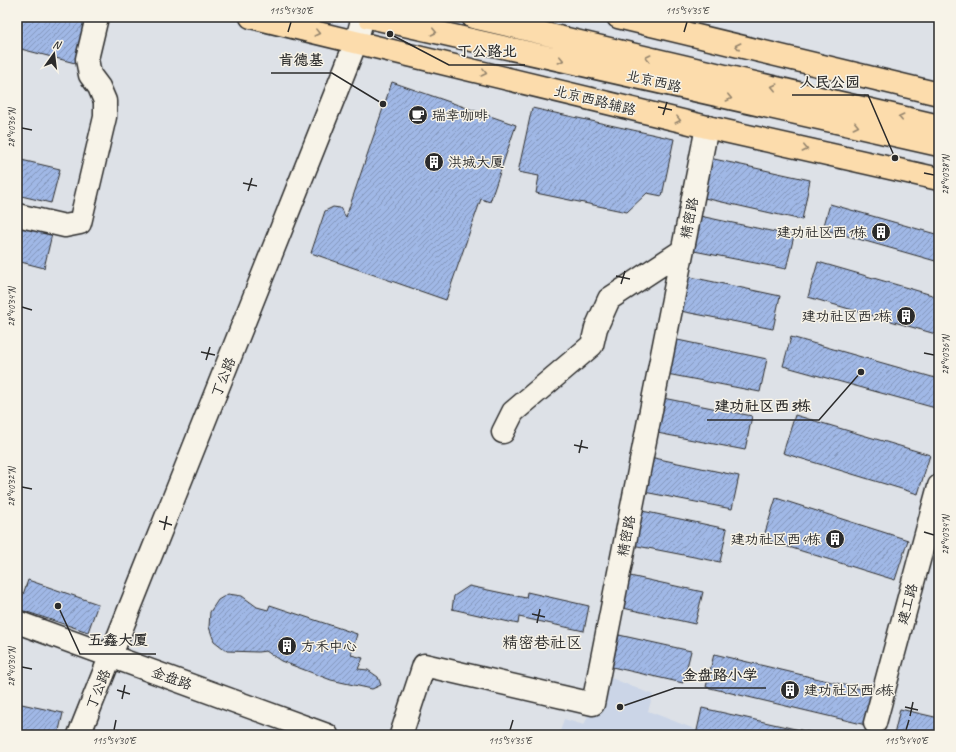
<svg xmlns="http://www.w3.org/2000/svg" width="956" height="752" viewBox="0 0 956 752" font-family="Caveat,'LXGW WenKai TC',sans-serif">
	<style>
		.built { fill: #cbd5e7 }
		.building { fill: url(#building-hatch); stroke: #2b2b2b }
		.lines { fill: none; stroke-linecap: round; stroke-linejoin: round }
		.minor-casing { stroke: #2b2b2b; stroke-width: 25 }
		.major-casing { stroke: #2b2b2b; stroke-width: 25 }
		.minor { stroke: #f7f3e8; stroke-width: 22 }
		.major { stroke: #fcdcac; stroke-width: 22 }
		.oneway { stroke: #94846c }
		.ticks { fill: none; stroke: #2b2b2b; stroke-width: 1.5 }
		.labels { text-anchor: middle; stroke-width: 3; stroke-linejoin: round; paint-order: stroke }
		.street-label { font-size: 14px; fill: #2b2b2b; stroke: #f7f3e8 }
		.poi-label { font-size: 14px; fill: #2b2b2b; stroke: #f7f3e8; text-anchor: start }
		.quarter-label { font-size: 16px; fill: #2b2b2b; stroke: #f7f3e8 }
		.leader { fill: none; stroke: #2b2b2b; stroke-width: 1.5 }
		.callout-dot { fill: #2b2b2b; stroke: #f7f3e8; stroke-width: 1.5 }
		.callout-label { font-size: 15px; text-anchor: middle; font-weight: bold; fill: #2b2b2b; stroke: #f7f3e8; stroke-width: 3; stroke-linejoin: round; paint-order: stroke }
		.neatline { fill: none; stroke: #2b2b2b; stroke-width: 1.5 }
		.ticks-label { font-size: 10px; text-anchor: middle; fill: #2b2b2b }
	</style>
	<defs>
		<pattern id="building-hatch" width="6" height="6" patternUnits="userSpaceOnUse"><rect width="6" height="6" fill="#a0b8e6"/><path d="M-1 1l2-2M0 6l6-6M5 7l2-2" fill="none" stroke="#8396bb"/></pattern>
	</defs>
	<rect width="100%" height="100%" fill="#dde1e7"/>
	<filter id="ink" filterUnits="userSpaceOnUse"><feTurbulence type="fractalNoise" baseFrequency=".025" numOctaves="2"/><feDisplacementMap in="SourceGraphic" scale="8" xChannelSelector="R" yChannelSelector="G"/><feConvolveMatrix kernelMatrix="1 2 1 2 8 2 1 2 1" color-interpolation-filters="sRGB"/></filter>
	<g filter="url(#ink)">
		<path class="built" d="M599 673 653 695 648 711 710 735H559L564 719 584 725 593 704Z"/>
		<path class="building" d="M17 17H86L75 63 17 48Z
			M392 82 516 125 490 202 481 199 446 300 311 253 325 211 333 207 340 208 346 217Z
			M532 108 674 139 662 196 647 193 627 212 536 193 539 176 518 172Z
			M691 154 810 180 802 220 682 193Z
			M17 159 60 169 51 203 17 195Z
			M830 204 939 235V262L823 229Z
			M700 216 794 236 786 269 694 251Z
			M17 225 52 234 44 268 17 261Z
			M818 262 939 297V335L808 297Z
			M686 276 780 296 773 329 680 311Z
			M791 337 939 379V409L783 366Z
			M673 339 767 359 760 392 667 374Z
			M658 397 752 416 745 450 652 432Z
			M795 415 930 455 918 494 783 453Z
			M645 456 739 476 732 509 639 491Z
			M776 498 908 540 895 580 763 539Z
			M633 509 727 529 720 562 627 544Z
			M630 576 703 592 695 624 623 608Z
			M28 580 98 604 88 632 18 609Z
			M469 586 526 598 527 592 589 606 584 631 519 617 518 624 452 609 454 596Z
			M228 594 242 596 257 607 268 610 270 605 357 634 351 655 363 658 358 669 368 670 378 677 381 685 372 689 331 680 281 661 266 651 258 652 227 651 214 641 209 627 210 612 218 600Z
			M619 635 691 651 683 683 612 667Z
			M714 654 874 692 866 725 706 687Z
			M17 703 63 713 58 735H17Z
			M702 708 822 735H696Z
			M900 709 939 718V735H894Z"/>
		<g class="lines">
			<defs>
				<path id="minor" d="M17 215 65 226 80 223 105 117V101L99 87 90 75 87 59 97 17
					M503 432 513 412 592 345 596 328 609 299 682 251
					M17 622 327 735
					M875 723 939 486
					M79 735 356 42 363 17
					M401 735 424 665 593 704 707 127"/>
				<path id="major" d="M251 17 707 127 939 179
					M369 17 939 145
					M473 17 939 126
					M618 17 939 94"/>
			</defs>
			<use href="#minor" class="minor-casing"/>
			<use href="#major" class="major-casing"/>
			<use href="#minor" class="minor"/>
			<use href="#major" class="major"/>
		</g>
		<defs><path id="oneway-chevron" d="M-2-3.5L2.5 0L-2 3.5" fill="none" stroke-width="1.6" stroke-linecap="round" stroke-linejoin="round"/></defs>
		<g class="oneway">
			<use href="#oneway-chevron" transform="translate(434 32) rotate(13)"/>
			<use href="#oneway-chevron" transform="translate(317 33) rotate(14)"/>
			<use href="#oneway-chevron" transform="translate(738 46) rotate(-167)"/>
			<use href="#oneway-chevron" transform="translate(648 58) rotate(-167)"/>
			<use href="#oneway-chevron" transform="translate(561 60) rotate(13)"/>
			<use href="#oneway-chevron" transform="translate(484 73) rotate(14)"/>
			<use href="#oneway-chevron" transform="translate(774 87) rotate(-167)"/>
			<use href="#oneway-chevron" transform="translate(729 98) rotate(13)"/>
			<use href="#oneway-chevron" transform="translate(901 117) rotate(-167)"/>
			<use href="#oneway-chevron" transform="translate(678 120) rotate(14)"/>
			<use href="#oneway-chevron" transform="translate(856 126) rotate(13)"/>
			<use href="#oneway-chevron" transform="translate(805 149) rotate(13)"/>
		</g>
	</g>
	<path class="ticks" d="M288 32 291 22M684 32 687 22M658 107 672 110M663 115 667 102M22 128 32 130M924 173 934 175M243 183 257 186M248 191 252 178M616 276 630 279M621 284 625 271M22 307 32 310M201 352 215 355M924 353 934 355M206 360 210 347M574 445 588 448M579 453 582 440M22 487 32 489M159 521 172 525M164 530 167 516M924 532 934 535M532 614 545 617M537 623 540 609M22 667 32 669M117 690 130 694M122 699 125 685M905 707 918 710M910 716 913 702M114 730 116 720M510 730 513 720M906 730 909 720"/>
	<defs>
		<symbol id="cafe-disc" viewBox="-11 -11 22 22"><circle r="9.5" fill="#2b2b2b" stroke="#f7f3e8"/><path d="M-5.5-4.5H6V0H3Q3 3.5 0 3.5H-2.5Q-5.5 3.5-5.5 0ZM3-3.2v2h1.7v-2ZM-6 4.5H4V6H-6Z" fill="#fff"/></symbol>
		<symbol id="building-disc" viewBox="-11 -11 22 22"><circle r="9.5" fill="#2b2b2b" stroke="#f7f3e8"/><path d="M-4-6H4V6H1V3H-1V6H-4ZM-2.5-4.3h1.7v1.8h-1.7ZM.8-4.3h1.7v1.8H.8ZM-2.5-1h1.7V.8h-1.7ZM.8-1h1.7V.8H.8Z" fill="#fff"/></symbol>
	</defs>
	<g fill-rule="evenodd">
		<use href="#cafe-disc" x="407" y="104" width="22" height="22"/>
		<use href="#building-disc" x="423" y="151" width="22" height="22"/>
		<use href="#building-disc" x="870" y="221" width="22" height="22"/>
		<use href="#building-disc" x="895" y="305" width="22" height="22"/>
		<use href="#building-disc" x="824" y="528" width="22" height="22"/>
		<use href="#building-disc" x="276" y="635" width="22" height="22"/>
		<use href="#building-disc" x="779" y="679" width="22" height="22"/>
	</g>
	<g class="labels">
		<g class="street-label">
			<text transform="translate(654 81) rotate(13)" y="5">北京西路</text>
			<text transform="translate(595 100) rotate(14)" y="5">北京西路辅路</text>
			<text transform="translate(689 218) rotate(-79)" y="5">精密路</text>
			<text transform="translate(223 377) rotate(-68)" y="5">丁公路</text>
			<text transform="translate(626 536) rotate(-79)" y="5">精密路</text>
			<text transform="translate(907 604) rotate(-75)" y="5">建工路</text>
			<text transform="translate(172 678) rotate(20)" y="5">金盘路</text>
			<text transform="translate(98 689) rotate(-68)" y="5">丁公路</text>
		</g>
		<g class="poi-label">
			<text x="432" y="120">瑞幸咖啡</text>
			<text x="448" y="167">洪城大厦</text>
			<text x="867" y="237" text-anchor="end">建功社区西1栋</text>
			<text x="892" y="321" text-anchor="end">建功社区西2栋</text>
			<text x="821" y="544" text-anchor="end">建功社区西4栋</text>
			<text x="301" y="651">方禾中心</text>
			<text x="804" y="695">建功社区西6栋</text>
		</g>
		<g class="quarter-label">
			<text x="542" y="648">精密巷社区</text>
		</g>
	</g>
	<path class="leader" d="M390 34L449 65H525M383 104L332 73H271M895 158L868 95H792M861 372L819 420H707M58 606L80 654H156M620 707L675 688H766"/>
	<g class="callout-dot">
		<circle cx="390" cy="34" r="4"/>
		<circle cx="383" cy="104" r="4"/>
		<circle cx="895" cy="158" r="4"/>
		<circle cx="861" cy="372" r="4"/>
		<circle cx="58" cy="606" r="4"/>
		<circle cx="620" cy="707" r="4"/>
	</g>
	<g class="callout-label">
		<text x="487" y="56">丁公路北</text>
		<text x="301" y="65">肯德基</text>
		<text x="830" y="87">人民公园</text>
		<text x="763" y="411">建功社区西3栋</text>
		<text x="118" y="645">五鑫大厦</text>
		<text x="720" y="680">金盘路小学</text>
	</g>
	<rect width="956" height="752" fill="none" stroke="#f7f3e8" stroke-width="44"/>
	<g transform="translate(54 54) rotate(14)" stroke="#f7f3e8" stroke-width="3" paint-order="stroke">
	<path d="M0-3L7 15L0 10L-7 15Z" fill="#2b2b2b"/>
	<text y="-6" font-size="11" font-weight="bold" text-anchor="middle" fill="#2b2b2b">N</text>
	</g>
	<rect x="22" y="22" width="912" height="708" class="neatline"/>
	<g class="ticks-label">
		<text x="291" y="14">115°54'30"E</text>
		<text x="687" y="14">115°54'35"E</text>
		<text transform="translate(11 128) rotate(-90)" y="4">28°40'36"N</text>
		<text transform="translate(945 175) rotate(-90)" y="4">28°40'38"N</text>
		<text transform="translate(11 307) rotate(-90)" y="4">28°40'34"N</text>
		<text transform="translate(945 355) rotate(-90)" y="4">28°40'36"N</text>
		<text transform="translate(11 487) rotate(-90)" y="4">28°40'32"N</text>
		<text transform="translate(945 535) rotate(-90)" y="4">28°40'34"N</text>
		<text transform="translate(11 667) rotate(-90)" y="4">28°40'30"N</text>
		<text x="114" y="744">115°54'30"E</text>
		<text x="510" y="744">115°54'35"E</text>
		<text x="906" y="744">115°54'40"E</text>
	</g>
</svg>
